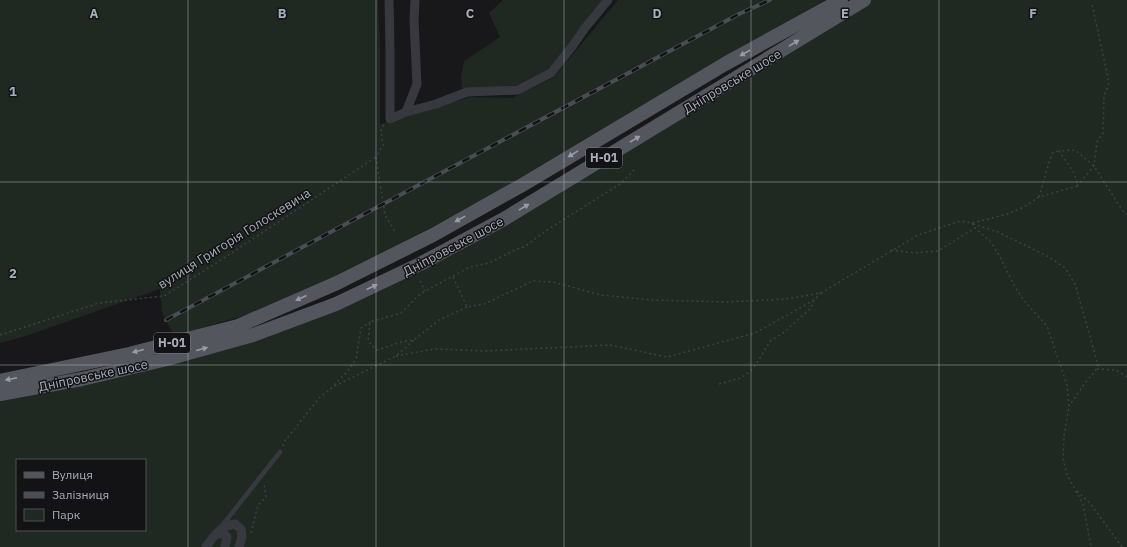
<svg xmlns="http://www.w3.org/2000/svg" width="1127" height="547" viewBox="0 0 1127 547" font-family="'IBM Plex Sans',sans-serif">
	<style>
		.green { fill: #1f2821; fill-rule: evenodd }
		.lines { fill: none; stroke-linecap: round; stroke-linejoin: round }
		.path { stroke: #3e4046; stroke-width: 1.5; stroke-dasharray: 2 3; stroke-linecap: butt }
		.lane { stroke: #38393f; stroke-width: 4.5 }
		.street { stroke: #38393f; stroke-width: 9 }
		.primary { stroke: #54565e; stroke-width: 14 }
		.rail-casing { stroke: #4b4d54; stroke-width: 4 }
		.rail { stroke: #131215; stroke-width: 2.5; stroke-dasharray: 8; stroke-linecap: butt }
		.oneway { fill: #989ca8 }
		.grid { fill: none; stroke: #a9adba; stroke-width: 1; stroke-opacity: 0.55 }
		.labels { text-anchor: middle; stroke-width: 3; stroke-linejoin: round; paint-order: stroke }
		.shield { fill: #131215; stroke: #7c7e88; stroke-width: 1 }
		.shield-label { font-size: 12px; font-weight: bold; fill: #a9adba }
		.street-label { font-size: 13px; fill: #a9adba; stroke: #131215 }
		.grid-label { font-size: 13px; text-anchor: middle; font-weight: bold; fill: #a9adba; stroke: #131215; stroke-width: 3; stroke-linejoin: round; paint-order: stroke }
	</style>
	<rect width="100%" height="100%" fill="#18171a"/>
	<path class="green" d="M0 0H378L380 48V124L470 97 512 98 553 78 618 0H825L665 92 504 189 336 278 246 315 174 336 162 312 160 289 26 336 0 343Z
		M503 0H608L550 69 518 85 462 89 461 77 464 61 500 37 489 13Z
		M865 0H1127V547H0V394L253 335 420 264ZM17 460H145V530H17Z"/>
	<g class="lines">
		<path class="path" d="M384 125 381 129 383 145 376 157 385 215 395 232
			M1077 186 1094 166 1097 142 1103 133 1104 96 1109 83 1092 4
			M1039 197C1044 182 1047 166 1053 152L1059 151
			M972 223 975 228 990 241 999 255 1015 287 1026 303 1047 326 1067 385 1069 406 1064 436 1063 458 1067 475 1083 504 1091 547
			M973 224 998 232 1049 257 1065 268 1075 284 1098 365 1095 372 1088 379 1069 406
			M891 250 914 253 938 251 975 228
			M453 277 467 307 484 304 533 281 553 282 601 295 652 300 729 302 786 299 821 293 918 235 960 221 972 223 1007 214 1024 207 1039 197 1077 186C1077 173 1066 162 1059 151L1075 150 1094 166 1124 213 1127 214
			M420 281 425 291
			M467 307 439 320 414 340 405 341 377 350 368 341 370 322 401 313 418 296 425 291 470 267 489 263 517 249 524 247 550 228 620 184 635 169
			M0 335 99 303 164 296 221 260 376 157
			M396 356 435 349 485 351 610 345 667 357 755 333 814 300
			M1097 369 1116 370 1127 377
			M719 384 741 378 753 369 771 340 782 334 811 308 814 300 821 293
			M334 385 347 372 356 359 361 328 370 322
			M283 446 284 442 320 397 333 387 396 356 414 340
			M1077 491 1090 503 1122 547
			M251 533 258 505 266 497 264 483"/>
		<path class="lane" d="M221 527 280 452"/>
		<path class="street" d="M389 0 390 48V119L406 112 436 104 467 92 518 90 551 73 571 48 585 28 608 0
			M406 112 417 84 414 20 415 0
			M216 534H224L227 537 225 547
			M206 547C214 536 220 526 235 524L241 529 242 537 239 547"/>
		<path class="primary" d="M0 381 129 354 238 326 337 283 433 235 524 184 725 64 841 0
			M0 394 82 379 167 359 253 335 336 304 420 264 504 219 864 0"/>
		<defs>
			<path id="rail" d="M166 320 739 14 770 0"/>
		</defs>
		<use href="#rail" class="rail-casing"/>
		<use href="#rail" class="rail"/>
	</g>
	<defs><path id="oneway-solid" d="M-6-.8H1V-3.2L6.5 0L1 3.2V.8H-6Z"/></defs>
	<g class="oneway">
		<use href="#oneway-solid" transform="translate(794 43) rotate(-31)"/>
		<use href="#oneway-solid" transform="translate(745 53) rotate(151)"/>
		<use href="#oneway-solid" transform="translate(635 139) rotate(-31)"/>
		<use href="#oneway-solid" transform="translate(573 154) rotate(149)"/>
		<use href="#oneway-solid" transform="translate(524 207) rotate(-31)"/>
		<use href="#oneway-solid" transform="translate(460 219) rotate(151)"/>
		<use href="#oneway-solid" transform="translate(372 287) rotate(-25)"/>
		<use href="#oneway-solid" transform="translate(301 298) rotate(156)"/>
		<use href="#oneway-solid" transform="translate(202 349) rotate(-15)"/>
		<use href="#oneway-solid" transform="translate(138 351) rotate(166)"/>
		<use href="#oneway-solid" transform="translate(11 379) rotate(168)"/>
	</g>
	<path class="grid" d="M188 0V547M376 0V547M564 0V547M751 0V547M939 0V547M0 182H1127M0 365H1127"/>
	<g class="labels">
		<g class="shield">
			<rect x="586" y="148" width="36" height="20" rx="3"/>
			<rect x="154" y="333" width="36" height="20" rx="3"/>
		</g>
		<g class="shield-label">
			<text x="604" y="162">Н-01</text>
			<text x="172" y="347">Н-01</text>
		</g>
		<g class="street-label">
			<text transform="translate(732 81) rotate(-31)" y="5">Дніпровське шосе</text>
			<text transform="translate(234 238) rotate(-32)" y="5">вулиця Григорія Голоскевича</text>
			<text transform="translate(453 246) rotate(-28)" y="5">Дніпровське шосе</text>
			<text transform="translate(93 375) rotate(-12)" y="5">Дніпровське шосе</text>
		</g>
	</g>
	<g class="grid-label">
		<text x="94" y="18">A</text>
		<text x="282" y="18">B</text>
		<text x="470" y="18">C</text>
		<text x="657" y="18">D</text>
		<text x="845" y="18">E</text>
		<text x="1033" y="18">F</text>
		<text x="13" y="96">1</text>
		<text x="13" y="278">2</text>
	</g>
	<rect x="16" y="459" width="130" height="72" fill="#131215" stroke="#4f5057"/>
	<rect x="24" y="472" width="20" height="6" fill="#54565e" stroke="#4f5057"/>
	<text x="52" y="479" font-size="12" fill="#a9adba">Вулиця</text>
	<rect x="24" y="492" width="20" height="6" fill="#4b4d54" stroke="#4f5057"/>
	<text x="52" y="499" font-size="12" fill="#a9adba">Залізниця</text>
	<rect x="24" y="509" width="20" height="12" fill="#1f2821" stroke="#4f5057"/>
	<text x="52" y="519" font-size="12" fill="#a9adba">Парк</text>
</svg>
